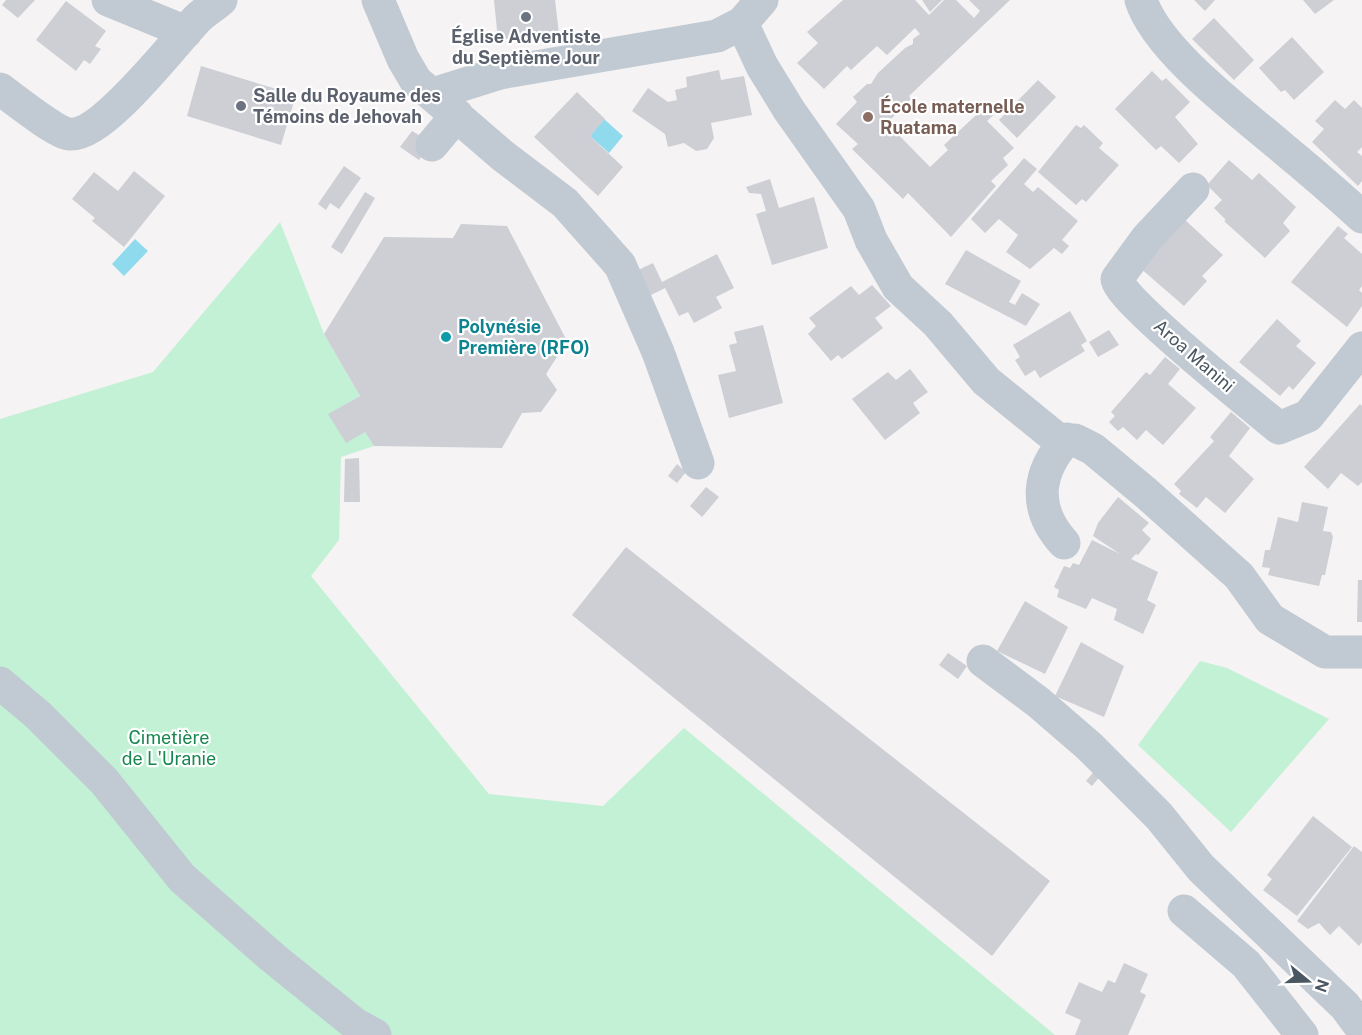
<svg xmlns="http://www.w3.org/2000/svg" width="1362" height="1035" viewBox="0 0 1362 1035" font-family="'Public Sans',sans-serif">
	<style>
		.green { fill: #c3f1d5 }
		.water { fill: #90daee }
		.building { fill: #cdcfd5 }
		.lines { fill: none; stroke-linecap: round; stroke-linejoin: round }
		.minor { stroke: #c1cad2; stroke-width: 33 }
		.worship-dot { fill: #6b7280; stroke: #fff; stroke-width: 2 }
		.education-dot { fill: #8d6e63; stroke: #fff; stroke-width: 2 }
		.culture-dot { fill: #0f9aa8; stroke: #fff; stroke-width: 2 }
		.labels { text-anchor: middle; stroke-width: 4.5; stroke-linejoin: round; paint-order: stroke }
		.worship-label { font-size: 18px; font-weight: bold; fill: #5b616d; stroke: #fff }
		.education-label { font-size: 18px; font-weight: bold; fill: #785e54; stroke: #fff; text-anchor: start }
		.culture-label { font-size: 18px; font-weight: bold; fill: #0d838f; stroke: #fff; text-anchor: start }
		.street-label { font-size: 18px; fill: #4a5661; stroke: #fff }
		.park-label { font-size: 18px; fill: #17864f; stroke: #fff }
	</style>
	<rect width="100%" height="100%" fill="#f5f3f3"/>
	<path class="green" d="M280 222 324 334 360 396 329 414 365 432 374 446 341 457 339 540 311 576 489 794 603 806 684 728 1055 1035H0V419L153 372Z
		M1200 661 1227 668 1329 719 1231 832 1138 745Z"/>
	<path class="water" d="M604 119 623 136 609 153 590 136Z
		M135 239 148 251 124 276 112 264Z"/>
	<path class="building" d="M6 0H35L18 18 2 5Z
		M494 0H555L559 34 498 40Z
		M843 0H915L929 15 944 0H956L974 18 980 11 969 0H1010L909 96 911 99 887 123 930 167 948 150 944 145 990 102 998 111 987 121 1014 148 1003 158 1008 165 991 181 996 186 951 237 908 193 903 199 852 149 858 144 836 124 857 102 853 97 867 84H871L878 73 905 48 913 44V39L920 34 915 28 887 55 877 46 851 70 847 66 824 89 797 63 818 43 807 32Z
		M922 0H942L930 12Z
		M1194 0H1215L1205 11Z
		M1303 0H1334L1315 14Z
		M66 1 106 31 95 46 101 49 90 64 84 60 76 71 36 40Z
		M1214 18 1254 60 1234 80 1192 39Z
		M1292 37 1324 72 1294 100 1285 90 1281 92 1259 68Z
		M201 66 296 95 281 145 187 116Z
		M719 70 721 80 744 76 752 115 711 123 714 138 707 149 696 151 684 143 668 147 665 134 632 111 648 88 668 102 677 100 675 90 687 87 686 77Z
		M1152 71 1162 81 1166 78 1190 102 1175 117 1198 144 1179 163 1161 146 1156 150 1115 109Z
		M1038 80 1056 97 1017 138 999 120Z
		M577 92 605 119 590 136 623 167 598 196 534 137Z
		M1335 100 1345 109 1354 100 1362 108V147L1357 152 1362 156V181L1358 186 1312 142 1324 129 1315 121Z
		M1076 125 1081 128 1084 125 1103 143 1099 148 1119 165 1086 202 1082 199 1076 205 1038 172Z
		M412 131 431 142 419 160 400 147Z
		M1024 158 1037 169 1024 184 1033 192 1038 187 1078 221 1062 240 1069 246 1062 254 1054 248 1030 269 1006 252 1018 235 999 219 985 233 971 219Z
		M1229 160 1252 180 1259 173 1296 207 1283 223 1290 231 1265 258 1224 221 1226 220 1214 208 1222 200 1207 185Z
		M344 166 361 178 339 209 330 203 326 210 318 204Z
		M134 171 165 196 124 247 92 221 95 218 72 199 94 172 118 191Z
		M770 179 779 208 814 197 828 248 772 265 756 214 766 211 761 194 749 193 746 187Z
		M365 192 375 198 342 254 331 247Z
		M1184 219 1223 255 1202 276 1207 281 1184 306 1139 267Z
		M461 224 507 226 567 341 546 374 557 390 541 412 522 413 502 448 374 446 365 432 346 443 328 414 360 396 324 334 384 237 453 238Z
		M1338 226 1348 234 1344 238 1362 254V286L1359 290 1362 293V306L1347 327 1291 282Z
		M966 250 1021 281 1009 302 1015 305 1022 293 1040 304 1026 326 945 284Z
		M717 254 734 288 716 297 722 308 694 323 688 312 679 316 665 288 649 296 636 271 653 263 662 282Z
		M872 285 891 306 875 318 883 328 842 359 838 355 831 361 808 334 816 326 809 318 851 286 859 295Z
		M1070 311 1087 341 1081 345 1085 351 1040 378 1035 370 1025 376 1015 360 1020 357 1013 345Z
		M1277 319 1301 341 1296 346 1316 363 1293 390 1289 386 1280 396 1239 362Z
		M763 325 783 403 729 418 718 375 736 371 729 345 737 343 734 332Z
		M1109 330 1119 345 1098 357 1089 342Z
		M1165 357 1180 369 1168 384 1196 408 1163 445 1146 430 1137 440 1123 427 1118 431 1109 422 1115 416 1111 412 1146 372 1150 375Z
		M910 369 928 392 913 403 920 413 885 440 852 399 888 372 896 380Z
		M1360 404 1362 406V482L1358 486 1341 473 1328 489 1304 467Z
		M1231 412 1250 428 1229 456 1254 479 1225 513 1206 497 1197 508 1179 494 1181 491 1174 484 1214 441 1210 437Z
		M359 458 360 502H344L345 459Z
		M677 464 686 472 677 483 668 476Z
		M706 487 719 497 702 517 690 506Z
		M1118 497 1149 523 1142 530 1151 539 1138 555 1136 554 1131 559 1158 572 1147 600 1156 605 1143 634 1114 620 1117 609 1092 598 1086 609 1057 597 1059 590 1054 587 1064 566 1070 568 1073 563 1079 565 1092 540 1120 554 1093 536 1098 523Z
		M1302 502 1328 507 1323 531 1331 532 1333 537 1325 575H1322L1319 586 1268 575 1270 568 1262 567 1265 550H1270L1278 517 1298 522Z
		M626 547 1050 881 992 956 572 615Z
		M1358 580H1362V622H1357Z
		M1025 601 1068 627 1045 674 997 651Z
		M1081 642 1124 666 1104 717 1055 696Z
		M948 653 967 666 958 679 939 665Z
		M1096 769 1102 774 1092 786 1086 781Z
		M1313 816 1352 847 1297 916 1263 890 1272 879 1267 875Z
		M1354 846 1362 852V942L1359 946 1339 926 1330 935 1319 923 1308 929 1297 921Z
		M1124 963 1148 974 1140 992 1146 995 1128 1035H1075L1081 1020 1065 1013 1079 982 1102 992 1108 980 1115 983Z"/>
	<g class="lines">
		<path class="minor" d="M108 0 186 32
			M378 0 403 59 416 81 503 156 565 203 620 265 658 352 698 463
			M1141 0C1157 50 1239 111 1279 145 1307 168 1335 192 1362 217
			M742 23 762 66 789 110 859 209 871 240 898 287 938 324 986 381 1055 437 1062 440H1075L1093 449 1146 493 1239 576 1270 619 1325 652H1362
			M0 89C14 99 55 132 69 134 103 138 174 42 199 17 206 11 214 6 221 0
			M433 94 500 73 717 36 742 23 762 0
			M432 145 457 115
			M1193 189 1147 238 1117 279C1118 299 1256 409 1279 428L1308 416 1362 348
			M1064 543C1033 509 1036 473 1067 439
			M983 661 1038 702 1089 746 1159 816 1201 868 1345 1006 1362 1029
			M0 683 38 715 104 781 182 878 272 957 355 1024 375 1035
			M1184 911 1246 964 1302 1035"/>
	</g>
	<g class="worship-dot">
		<circle cx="526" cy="17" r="6"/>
		<circle cx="241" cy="106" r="6"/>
	</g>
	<circle class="education-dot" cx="868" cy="117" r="6"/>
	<circle class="culture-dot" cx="446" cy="337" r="6"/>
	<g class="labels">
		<g class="worship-label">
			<text x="526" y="43">Église Adventiste<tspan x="526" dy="21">du Septième Jour</tspan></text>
			<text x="253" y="102" text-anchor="start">Salle du Royaume des<tspan x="253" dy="21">Témoins de Jehovah</tspan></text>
		</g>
		<g class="education-label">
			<text x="880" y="113">École maternelle<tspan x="880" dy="21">Ruatama</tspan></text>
		</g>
		<g class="culture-label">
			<text x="458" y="333">Polynésie<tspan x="458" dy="21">Première (RFO)</tspan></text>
		</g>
		<g class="street-label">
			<text transform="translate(1194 356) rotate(41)" y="6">Aroa Manini</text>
		</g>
		<g class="park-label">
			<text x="169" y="744">Cimetière<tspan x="169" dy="21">de L'Uranie</tspan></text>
		</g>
	</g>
	<g transform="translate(1308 981) rotate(109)" stroke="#ffffff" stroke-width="4.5" paint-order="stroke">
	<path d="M0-4.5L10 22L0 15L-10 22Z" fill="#4a5661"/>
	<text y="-9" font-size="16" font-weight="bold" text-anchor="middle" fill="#4a5661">N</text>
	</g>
</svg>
